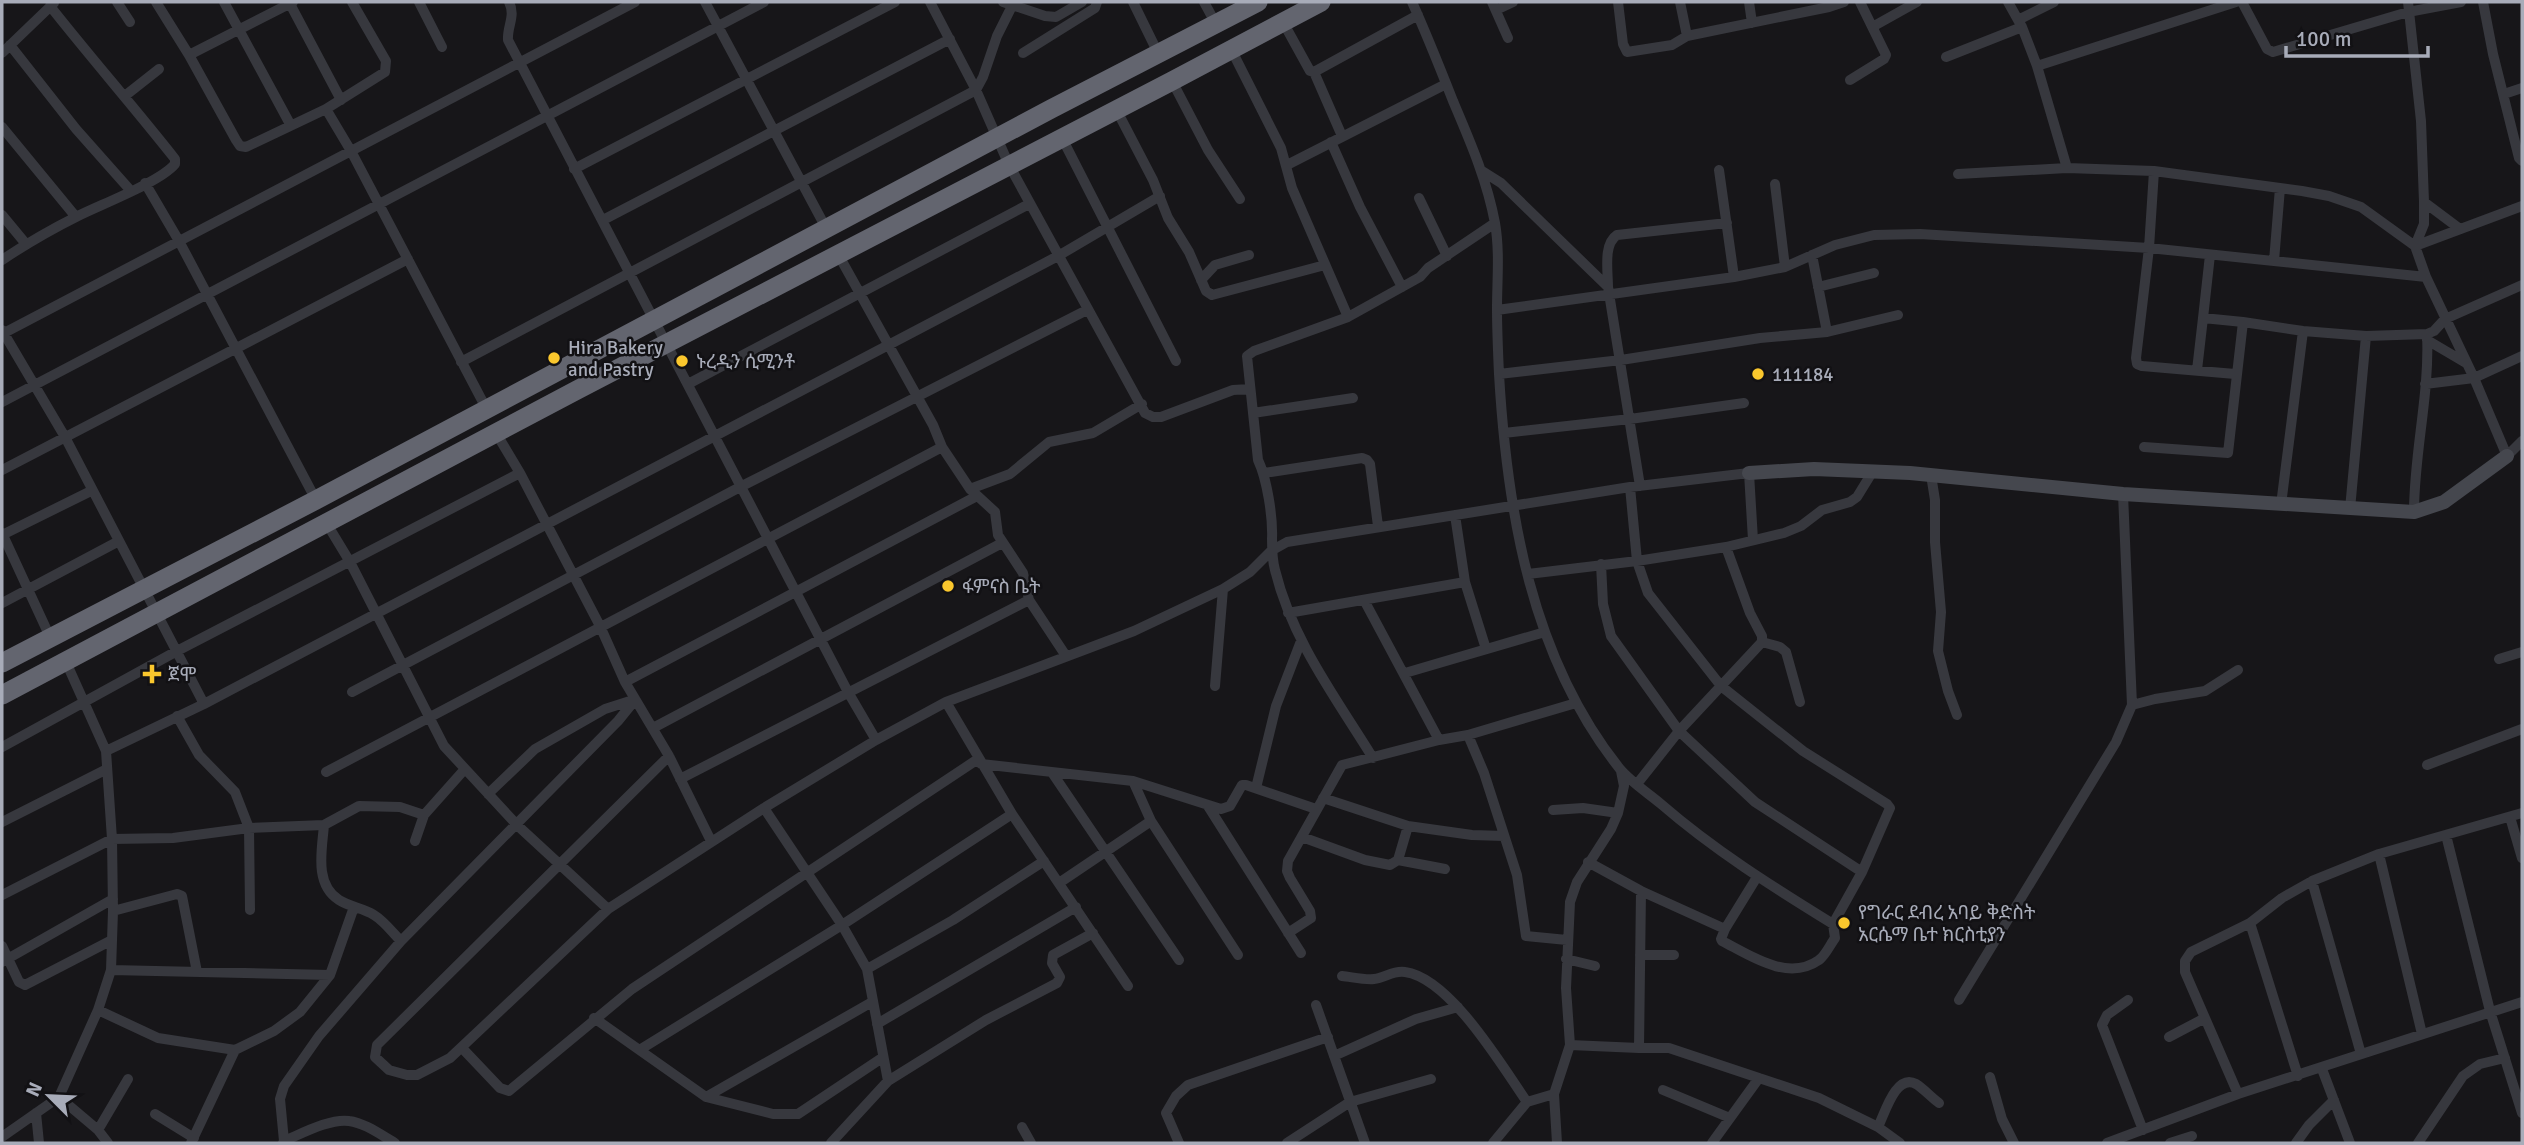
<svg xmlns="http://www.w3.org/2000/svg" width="2524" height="1145" viewBox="0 0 2524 1145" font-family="Signika,'Noto Sans Ethiopic',sans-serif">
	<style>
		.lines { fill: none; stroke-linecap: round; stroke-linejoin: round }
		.street { stroke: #37383e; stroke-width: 10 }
		.secondary { stroke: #45474e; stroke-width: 14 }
		.highway { stroke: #63656f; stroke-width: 19 }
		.poi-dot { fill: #fac72d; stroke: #121114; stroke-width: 2.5 }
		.labels { text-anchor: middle; stroke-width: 5; stroke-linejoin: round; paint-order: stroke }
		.poi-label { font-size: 19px; fill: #a8acb9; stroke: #121114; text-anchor: start }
	</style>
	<rect width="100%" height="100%" fill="#171619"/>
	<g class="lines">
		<path class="street" d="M117 2 130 22
			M156 2 189 55 236 140 240 146 246 147 326 109 385 72 386 61 352 2
			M224 2 290 124
			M289 2 341 100
			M419 2 442 47
			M509 2C516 16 507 26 508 40L848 692 876 740
			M705 2 826 228
			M930 2 976 90 1009 165 1145 413 1153 417H1161L1233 390 1250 389
			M1003 2 1045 16 1056 17 1082 2
			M1133 2 1158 53
			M1204 2 1216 24
			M1412 2C1427 35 1440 68 1453 101 1470 141 1487 180 1495 223 1500 252 1497 280 1497 309 1497 330 1498 352 1499 374 1507 511 1531 658 1620 769 1631 782 1648 793 1661 804 1714 850 1773 887 1833 924
			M1492 2 1508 38
			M1618 2 1623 44 1627 52 1672 45 1687 36 1829 7 1844 2
			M1680 2 1687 36
			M1749 2 1752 23
			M2008 2 2022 27 2037 66 2236 2
			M2242 2 2267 49 2273 52 2408 12 2461 2
			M2408 2 2421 121 2424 202V224L2415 246
			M2483 2 2493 54 2519 158 2522 161
			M1496 10 1513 2
			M2018 20 2054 2
			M1283 22 1310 71 1314 72 1342 136
			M1874 26 1917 2
			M10 45 76 129 131 191
			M1231 49 1281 148 1292 188 1348 317
			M2 53 54 3
			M1023 53 1095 8 1097 2
			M189 55 293 2
			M1946 57 2022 27
			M2037 66 2067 168
			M1314 72 1418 15
			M1850 80 1884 59 1886 55 1860 2
			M1172 81 1208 150 1240 199
			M2504 94 2522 88
			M126 95 159 69
			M326 109 351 151 486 408
			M1116 109 1153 180 1168 218 1189 252 1206 291 1212 295 1325 265
			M2 127 76 217
			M1062 138 1176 361
			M1331 142 1360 207 1402 287
			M1287 165 1446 84
			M574 169 895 2
			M1719 170 1734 277
			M1482 171 1501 183 1608 287 1640 486
			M2154 171 2149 248 2136 358 2137 364 2142 366 2235 374
			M1958 174 2067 168 2154 171 2302 191 2329 196 2361 207 2415 246 2426 277 2474 378 2507 456 2522 441
			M145 183 179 241 316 500
			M1775 184 1785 267
			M1419 198 1447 256
			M2424 202 2460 229
			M2 215 26 244
			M603 220 950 39
			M2415 246 2522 206
			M838 254 933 425 942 447 970 489 995 512 998 535 1023 573 1029 600 1066 656
			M1812 255 1827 332
			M2210 255 2203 318 2243 322
			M2 260C26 244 52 229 78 216 102 204 160 182 175 164V159C134 107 91 58 50 6
			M2274 261 2280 188
			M1201 280 1215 265 1249 255
			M1608 287C1608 271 1603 244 1617 235L1727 223
			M1818 287 1874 273
			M1497 310 1734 277 1785 267 1835 245 1874 235 1920 234 2149 248 2426 277
			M2 330 65 437 204 704
			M2 334 635 2
			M2427 340 2466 363
			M461 362 976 90 983 77 997 36 1014 2
			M2197 370 2203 318
			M1499 374 1621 360 1760 338 1827 332 1898 315
			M688 384 1029 204
			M2425 384 2474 378 2522 356
			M2 402 764 2
			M1253 413 1353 398
			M496 433 520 473 600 626 625 682 669 756 711 841
			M1504 433 1630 419 1744 403
			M2144 447 2228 453 2243 322 2303 331 2366 336 2427 334 2434 331 2445 319 2522 285
			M2 470 408 259
			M1264 473 1362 458 1367 460 1370 464 1378 526
			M1931 475 1935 500V542L1941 612 1938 651 1948 691 1957 715
			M1630 487 1637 561 1648 593 1721 686 1803 751 1887 804 1890 808 1862 872 1833 924 1835 938C1830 945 1825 956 1819 960 1788 982 1751 956 1722 941L1721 939 1725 929
			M970 489 1010 474 1049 442 1093 433 1142 404
			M2281 505 2303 331
			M2350 509 2366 336
			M2414 512C2414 453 2430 393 2427 334
			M1455 515 1465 582 1486 649
			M327 524 350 562 444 746 517 825 608 909
			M2 533 50 637
			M2 535 91 491
			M1726 547 1784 533 1801 526 1822 510 1850 502 1857 497 1873 471
			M1601 564 1603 604 1611 636 1679 731 1755 802 1862 872
			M1528 574 1637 561 1726 547 1750 613 1762 636V642L1679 731 1637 784
			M1364 600 1439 740
			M2 603 119 541
			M1288 613 1465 582
			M1762 642 1780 647 1786 652 1800 702
			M2499 659 2522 652
			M1405 673 1545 632
			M625 682 977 496
			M1215 686 1223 589
			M352 692 742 486 1087 310
			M946 702 1012 814 1128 986
			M2132 705 2155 699 2205 691 2238 670
			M177 716 199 755 235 792 249 828 250 910
			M653 728 1002 543
			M1468 735 1484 773 1517 875 1526 936 1567 940
			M2 747 177 651 520 473
			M106 751 204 704 1058 256 1160 196
			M669 756 377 1045 375 1057 389 1070 407 1075H417L450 1058 608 909 764 808 876 740 946 702 1134 631 1223 589 1250 572 1271 551 1287 542 1630 487 1749 473 1753 540
			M1373 758C1336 698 1292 640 1275 570 1272 559 1272 550 1272 539 1273 517 1267 479 1258 460L1247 356 1254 351 1348 317 1420 277 1428 268 1495 223
			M981 764 1133 781 1221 809 1230 806 1242 785H1246L1316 809
			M2427 765 2522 729
			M326 772 942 447
			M1053 774 1179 960
			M680 779 1029 600
			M1133 781 1151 821 1238 955
			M1256 788 1276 706 1301 641
			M488 794 535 749 605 709 633 700
			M1323 798 1408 826 1472 835 1504 836
			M1208 806 1301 953
			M764 808 842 925 867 969 888 1081 986 1020 1057 983 1060 977 1052 963 1053 955 1093 933
			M1553 810 1583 808 1618 813
			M2510 817 2522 858
			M2 822 107 769
			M324 825C322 850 314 884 339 900 350 907 363 908 374 915 384 921 393 933 401 941
			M2446 835 2490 1011 2522 1113
			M1302 837 1365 860 1390 865 1398 860 1445 869
			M415 841 424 815
			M2379 854 2422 1034
			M1398 860 1408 826
			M1588 862 1641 891 1725 929 1757 877
			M2312 881 2361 1054
			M1059 883 1151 821
			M1641 891 1639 1048H1669L1819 1098 1878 1127 1900 1143
			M2 895 112 839 173 838 249 828 324 825 359 806 400 807 424 815 464 770
			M113 911 177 894 182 896 197 972
			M2250 923 2298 1076
			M1288 933 1311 918 1310 911 1290 878 1287 871 1288 861 1342 765 1439 740 1468 735 1576 703
			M2 946 19 982 25 985 112 940
			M1640 955H1674
			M1566 959 1595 966
			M2 962 113 899
			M867 969 953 920 1044 861
			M111 970 330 975
			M1342 976C1352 977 1364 980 1374 979 1385 978 1393 970 1405 972 1450 978 1502 1066 1527 1102
			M1959 1000 2116 742 2132 705 2123 494
			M2128 1000 2107 1015 2102 1025 2143 1130
			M1316 1005 1365 1143
			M98 1010 158 1038 235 1050
			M594 1018 706 1097 773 1114H798L882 1058
			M877 1024 1076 907
			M2169 1037 2205 1018
			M1570 1045 1639 1048
			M462 1048 500 1088 509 1091 632 989 978 759
			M641 1049 842 925 1012 814
			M1334 1056 1416 1019 1458 1007
			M2322 1069 2350 1143
			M1990 1077 2002 1119 2014 1143
			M1663 1090 1730 1118
			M2238 1094 2185 972V961L2191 952 2250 923 2282 898 2312 881 2379 854 2522 813
			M59 1097 98 1130 108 1143
			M706 1097 872 1002
			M36 1113 39 1143
			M155 1114 194 1138
			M1022 1127 1031 1143
			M1878 1127C1885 1113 1896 1073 1916 1084 1924 1089 1932 1098 1939 1103
			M98 1130 128 1079
			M2 1137 59 1097 98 1010 111 970 113 911 112 839 106 751 66 662
			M284 1141 280 1099 284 1086 319 1036 401 941 618 721 635 700
			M191 1143 235 1050 274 1031 300 1012 330 975 354 907
			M283 1143 284 1141C301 1134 331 1118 349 1121 365 1123 381 1135 395 1143
			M831 1143 888 1081
			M1179 1143 1166 1113 1176 1096 1188 1085 1328 1037
			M1287 1143 1350 1102 1431 1079
			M1493 1143 1527 1102 1554 1094
			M1557 1143 1554 1094 1570 1045 1566 988 1570 902 1577 882 1611 829 1618 813 1624 786 1621 771
			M1712 1143 1759 1078
			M2107 1143 2238 1094 2522 1002
			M2170 1143 2192 1136
			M2296 1143 2309 1125 2334 1100
			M2418 1143 2463 1076 2480 1064 2505 1058"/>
		<path class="secondary" d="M1749 473 1814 469 1910 473 2123 494 2414 512 2444 502 2507 456"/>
		<path class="highway" d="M2 663 316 500 1051 109 1258 2
			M2 695 577 390 1172 81 1321 2"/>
	</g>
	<g class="poi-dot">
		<circle cx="554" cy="358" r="7"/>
		<circle cx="682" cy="361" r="7"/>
		<circle cx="1758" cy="374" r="7"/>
		<circle cx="948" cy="586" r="7"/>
		<path d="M148.5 663.5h7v7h7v7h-7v7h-7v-7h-7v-7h7z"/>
		<circle cx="1844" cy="923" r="7"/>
	</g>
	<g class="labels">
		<g class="poi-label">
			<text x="568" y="354">Hira Bakery<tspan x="568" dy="22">and Pastry</tspan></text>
			<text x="696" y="368">ኑረዲን ሲሚንቶ</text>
			<text x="1772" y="381">111184</text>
			<text x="962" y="593">ፋምናስ ቤት</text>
			<text x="168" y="681">ጀሞ</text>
			<text x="1858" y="919">የግራር ደብረ አባይ ቅድስት<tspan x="1858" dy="22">አርሴማ ቤተ ክርስቲያን</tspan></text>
		</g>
	</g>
	<rect width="2524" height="1145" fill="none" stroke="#a8acb9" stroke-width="7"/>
	<g transform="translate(49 1096) rotate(294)" stroke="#121114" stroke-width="5" paint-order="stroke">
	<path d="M0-5L12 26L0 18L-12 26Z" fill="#a8acb9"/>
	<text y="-10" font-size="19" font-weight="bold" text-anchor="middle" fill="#a8acb9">N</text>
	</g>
	<path d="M2286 46v10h142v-10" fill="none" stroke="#a8acb9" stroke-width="3.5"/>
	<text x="2296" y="46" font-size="21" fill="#a8acb9" stroke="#121114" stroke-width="5" paint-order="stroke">100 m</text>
</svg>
